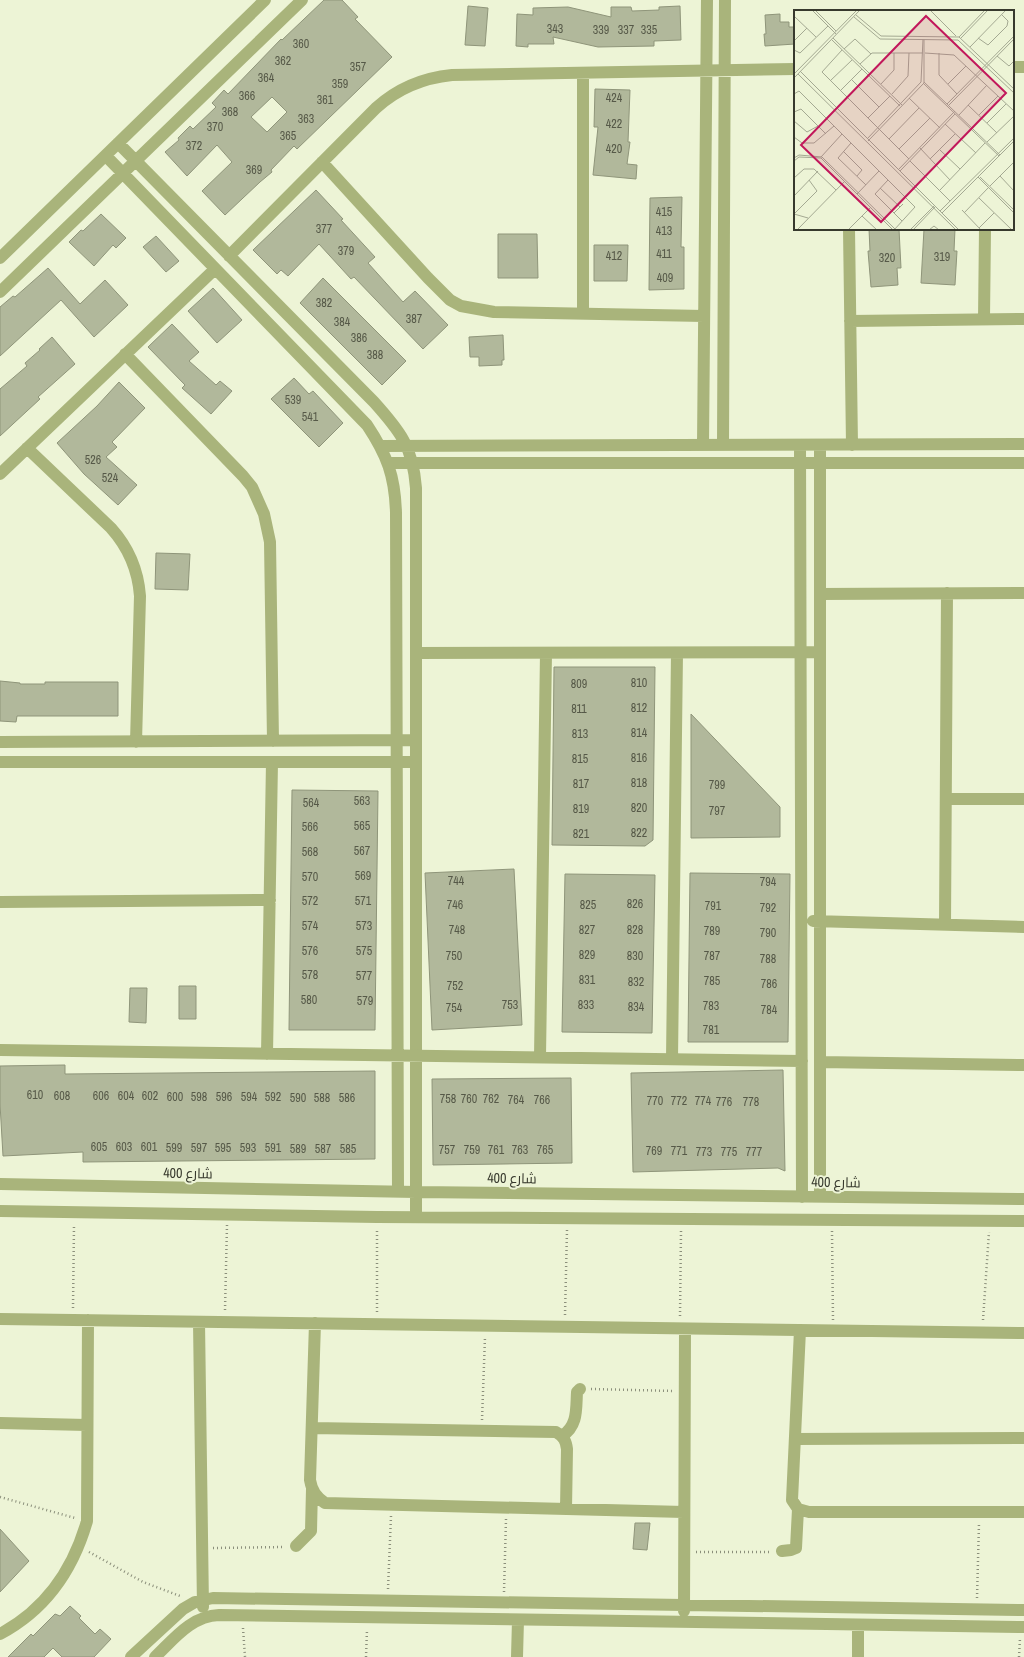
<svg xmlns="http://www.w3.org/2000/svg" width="1024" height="1657" viewBox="0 0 1024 1657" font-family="'Archivo Narrow',Cairo,sans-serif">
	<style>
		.building { fill: #b1b89b; stroke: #8f957a; fill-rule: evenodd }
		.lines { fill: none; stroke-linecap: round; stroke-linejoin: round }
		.path { stroke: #8b8f7b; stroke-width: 2.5; stroke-dasharray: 1 3; stroke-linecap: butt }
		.minor { stroke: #a9b47b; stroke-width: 12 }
		.labels { text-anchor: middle; stroke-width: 4; stroke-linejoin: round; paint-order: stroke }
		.number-label { font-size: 12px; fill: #565948 }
		.street-label { font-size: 14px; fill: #37392d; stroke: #edf4d6 }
		.inset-road { fill: none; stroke: #a4a992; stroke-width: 1 }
		.view { fill: #c2185b; fill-opacity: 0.15; stroke: #c2185b; stroke-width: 2 }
		.inset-edge { fill: none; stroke: #37392d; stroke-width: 2 }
	</style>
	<rect width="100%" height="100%" fill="#edf4d6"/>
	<path class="building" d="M324 0H342L358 17 355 19 392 57 297 149 294 146 271 170 272 172 260 182 225 215 202 191 232 162 217 145 187 176 165 152 179 140 178 138 190 126 193 129 216 107 212 103 224 90 228 94 281 39 282 40ZM272 97 287 112 267 132 251 117Z
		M468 6 488 8 485 46 465 45Z
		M680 6 681 40 654 41V46L598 47 553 37 554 44H528V47L516 46 517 14 533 15V8L568 7 611 17V7H631L632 11 659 10V7Z
		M780 14V22H789V27H795V44L765 46 764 34H766L765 15Z
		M595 89 630 90 628 142H630L627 164 637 165 636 179 593 175 598 127H594Z
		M316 190 343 219 341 220 375 257 368 263 403 302 415 291 448 325 423 349 354 277 351 279 319 244 288 276 281 270 277 274 253 250Z
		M682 197 681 247H684V289L649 290 650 198Z
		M101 214 126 238 116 248 113 245 94 266 69 242 81 230 83 231Z
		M869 229H899L901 268H897L898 285 871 287 868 251H870Z
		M924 229H955L954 251H957L955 285 921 283Z
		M498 234H537L538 278H498Z
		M156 236 179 261 166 272 143 247Z
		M594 245H628L627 281H594Z
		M48 268 80 304 105 280 128 305 94 337 61 300 0 356V307L13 296 15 297Z
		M323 278 406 361 382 385 300 303Z
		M213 288 242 320 217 343 188 311Z
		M172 324 199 352 189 361 216 385 220 381 232 391 211 414 182 388 185 385 148 347Z
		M503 335 504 360H502V365L479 366V357H470L469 337Z
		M52 337 75 364 38 397 40 399 0 436V389L27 366 25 363 40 350 39 349Z
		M294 378 309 394 313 391 343 423 319 447 271 399Z
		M119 382 145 408 112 442 117 447 106 457 137 485 118 505 84 474 57 443 97 406Z
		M156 553 190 554 188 590 155 589Z
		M554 667H655L653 840 645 846 552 845Z
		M0 681 20 683V684H45V682H118V716H17L16 722 0 721Z
		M691 714 780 807V837L691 838Z
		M292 790 378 791 375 1030H289Z
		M514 869 522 1025 432 1030 425 873Z
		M690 873 790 874 788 1042H688Z
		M565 874 655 875 652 1033 562 1032Z
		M179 986H196V1019H179Z
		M130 988H147L146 1023 129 1022Z
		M65 1065V1074L375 1071V1159L83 1162V1152L3 1156 0 1104V1066Z
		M783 1070 785 1171 778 1168 633 1172 631 1073Z
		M571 1078 572 1163 433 1165 432 1079Z
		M635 1523H650L647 1550 633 1549Z
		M0 1529 29 1561 0 1592Z
		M70 1606 81 1616 79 1618 95 1634 100 1629 111 1639 94 1657H62L53 1648 44 1657H8L31 1634 33 1636 55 1614 60 1616Z"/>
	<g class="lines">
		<path class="path" d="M832 1231 833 1320
			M73 1308 74 1225
			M225 1310 227 1225
			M377 1312V1229
			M565 1315 567 1230
			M680 1316 681 1231
			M983 1320 989 1232
			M591 1389 674 1391
			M482 1420 485 1337
			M0 1497 75 1518
			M213 1548 284 1547
			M89 1552 143 1582 180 1596
			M696 1552H771
			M388 1589 391 1516
			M504 1592 506 1519
			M977 1598 979 1523
			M243 1628 245 1657
			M366 1657 367 1630
			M1019 1657 1020 1638"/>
		<path class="minor" d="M1013 67H1024
			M118 143 374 402C400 431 413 447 416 488V1217
			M106 156 367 425C387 455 395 476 396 513L398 1192
			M322 162 428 278 450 300 461 306 494 312 704 316
			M849 229 852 445
			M229 256 376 108C398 88 422 78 452 75L795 69
			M0 258 265 0
			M0 292 302 0
			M583 313V73
			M984 319 985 229
			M850 321 1024 319
			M125 354 243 476 252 487 264 514 270 542 273 741
			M703 445 707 0
			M723 445 725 0
			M800 445 802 1197
			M381 446 1024 444
			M27 448 111 528C129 548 138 569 140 596L136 742
			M389 463H1024
			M0 474 215 269
			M820 594 1024 593
			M416 653 820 652
			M0 742 416 740
			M0 762H416
			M946 799H1024
			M0 902 270 900
			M813 921 1024 927
			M945 925 947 593
			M0 1050 802 1061
			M267 1054 272 762
			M540 1057 546 653
			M672 1059 677 653
			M820 1062 1024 1065
			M0 1184 416 1192 1024 1199
			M820 1197V445
			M0 1211 377 1217 1024 1221
			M0 1319 1024 1333
			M199 1322 203 1607
			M315 1323 310 1480C312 1491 316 1497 325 1503L684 1512
			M800 1330 792 1500 798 1509 809 1512H1024
			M0 1423 87 1425
			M312 1428 556 1432C564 1437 566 1441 567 1449L566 1509
			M562 1436C578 1426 576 1409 577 1392L580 1389
			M795 1439 1024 1438
			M296 1546 311 1531 312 1489
			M782 1551 791 1550 796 1548 798 1509
			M684 1611 685 1329
			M0 1634C45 1610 73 1570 87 1521L88 1320
			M131 1657 183 1609 195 1602 213 1598 1024 1610
			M155 1657C174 1639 191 1616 219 1615L1024 1627
			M517 1657 518 1620
			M858 1657V1625"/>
	</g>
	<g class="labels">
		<g class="number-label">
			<text x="555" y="33">343</text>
			<text x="601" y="34">339</text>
			<text x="626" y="34">337</text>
			<text x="649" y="34">335</text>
			<text x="301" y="48">360</text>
			<text x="283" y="65">362</text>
			<text x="358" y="71">357</text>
			<text x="266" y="82">364</text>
			<text x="340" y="88">359</text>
			<text x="247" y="100">366</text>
			<text x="614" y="102">424</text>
			<text x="325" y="104">361</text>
			<text x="230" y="116">368</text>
			<text x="306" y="123">363</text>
			<text x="614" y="128">422</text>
			<text x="215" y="131">370</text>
			<text x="288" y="140">365</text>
			<text x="194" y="150">372</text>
			<text x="614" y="153">420</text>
			<text x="254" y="174">369</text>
			<text x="664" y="216">415</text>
			<text x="324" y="233">377</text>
			<text x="664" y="235">413</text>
			<text x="346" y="255">379</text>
			<text x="664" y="258">411</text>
			<text x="614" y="260">412</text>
			<text x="942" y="261">319</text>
			<text x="887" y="262">320</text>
			<text x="665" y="282">409</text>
			<text x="324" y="307">382</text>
			<text x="414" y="323">387</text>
			<text x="342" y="326">384</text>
			<text x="359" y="342">386</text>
			<text x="375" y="359">388</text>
			<text x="293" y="404">539</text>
			<text x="310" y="421">541</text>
			<text x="93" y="464">526</text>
			<text x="110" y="482">524</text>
			<text x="639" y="687">810</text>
			<text x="579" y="688">809</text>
			<text x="639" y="712">812</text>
			<text x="579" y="713">811</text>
			<text x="639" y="737">814</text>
			<text x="580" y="738">813</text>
			<text x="639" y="762">816</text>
			<text x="580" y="763">815</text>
			<text x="639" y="787">818</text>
			<text x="581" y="788">817</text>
			<text x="717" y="789">799</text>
			<text x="362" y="805">563</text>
			<text x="311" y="807">564</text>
			<text x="639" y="812">820</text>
			<text x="581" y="813">819</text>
			<text x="717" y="815">797</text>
			<text x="362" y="830">565</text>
			<text x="310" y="831">566</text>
			<text x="639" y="837">822</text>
			<text x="581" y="838">821</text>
			<text x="362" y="855">567</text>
			<text x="310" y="856">568</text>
			<text x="363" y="880">569</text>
			<text x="310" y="881">570</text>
			<text x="456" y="885">744</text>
			<text x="768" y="886">794</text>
			<text x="310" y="905">572</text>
			<text x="363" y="905">571</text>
			<text x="635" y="908">826</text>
			<text x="455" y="909">746</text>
			<text x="588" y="909">825</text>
			<text x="713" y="910">791</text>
			<text x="768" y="912">792</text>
			<text x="310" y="930">574</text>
			<text x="364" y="930">573</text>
			<text x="457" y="934">748</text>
			<text x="587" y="934">827</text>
			<text x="635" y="934">828</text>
			<text x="712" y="935">789</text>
			<text x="768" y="937">790</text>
			<text x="310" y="955">576</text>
			<text x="364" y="955">575</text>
			<text x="587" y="959">829</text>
			<text x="454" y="960">750</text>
			<text x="635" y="960">830</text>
			<text x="712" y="960">787</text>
			<text x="768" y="963">788</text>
			<text x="310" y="979">578</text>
			<text x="364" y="980">577</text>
			<text x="587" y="984">831</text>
			<text x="712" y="985">785</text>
			<text x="636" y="986">832</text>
			<text x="769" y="988">786</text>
			<text x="455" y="990">752</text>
			<text x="309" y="1004">580</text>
			<text x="365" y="1005">579</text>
			<text x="510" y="1009">753</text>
			<text x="586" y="1009">833</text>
			<text x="711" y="1010">783</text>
			<text x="636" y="1011">834</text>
			<text x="454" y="1012">754</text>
			<text x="769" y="1014">784</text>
			<text x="711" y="1034">781</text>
			<text x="35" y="1099">610</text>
			<text x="62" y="1100">608</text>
			<text x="101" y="1100">606</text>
			<text x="126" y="1100">604</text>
			<text x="150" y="1100">602</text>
			<text x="175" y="1101">600</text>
			<text x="199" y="1101">598</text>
			<text x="224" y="1101">596</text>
			<text x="249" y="1101">594</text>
			<text x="273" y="1101">592</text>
			<text x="298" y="1102">590</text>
			<text x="322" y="1102">588</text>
			<text x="347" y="1102">586</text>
			<text x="448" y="1103">758</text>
			<text x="469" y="1103">760</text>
			<text x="491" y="1103">762</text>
			<text x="516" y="1104">764</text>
			<text x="542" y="1104">766</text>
			<text x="655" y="1105">770</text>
			<text x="679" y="1105">772</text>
			<text x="703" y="1105">774</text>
			<text x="724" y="1106">776</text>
			<text x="751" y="1106">778</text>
			<text x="99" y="1151">605</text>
			<text x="124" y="1151">603</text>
			<text x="149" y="1151">601</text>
			<text x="174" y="1152">599</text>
			<text x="199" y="1152">597</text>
			<text x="223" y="1152">595</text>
			<text x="248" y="1152">593</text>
			<text x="273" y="1152">591</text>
			<text x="298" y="1153">589</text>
			<text x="323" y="1153">587</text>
			<text x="348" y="1153">585</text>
			<text x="447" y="1154">757</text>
			<text x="472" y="1154">759</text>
			<text x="496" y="1154">761</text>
			<text x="520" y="1154">763</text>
			<text x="545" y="1154">765</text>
			<text x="654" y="1155">769</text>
			<text x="679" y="1155">771</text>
			<text x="704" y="1156">773</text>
			<text x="729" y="1156">775</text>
			<text x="754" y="1156">777</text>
		</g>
		<g class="street-label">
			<text transform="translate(188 1173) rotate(1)" y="5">شارع 400</text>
			<text transform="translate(512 1178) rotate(1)" y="5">شارع 400</text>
			<text transform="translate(836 1182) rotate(1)" y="5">شارع 400</text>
		</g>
	</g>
	<g transform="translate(794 10)">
		<rect width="220" height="220" fill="#edf4d6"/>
		<path class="inset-road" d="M18 0 42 24M21 0 42 21M136 0 162 26M62 5 87 26 165 27 220 79M1 7 22 27M60 7 86 29 164 30 220 83M165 27 191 0M39 28 108 95M167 28 194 0M184 28 194 35 213 16 214 11 208 5M38 30 106 96M0 31 13 18M176 37 212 0M50 39 61 29 77 44M0 40 6 43 34 16M48 40 28 62 115 149M131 43 160 45 220 101M145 43V65L163 84M203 46 215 56 220 51M66 54 78 43H129M6 61 165 220M0 64 63 0M4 64 162 220M0 68 66 0M58 70 85 97M36 71 58 50M130 72 206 145M129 73 205 146M87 74 100 60V43M154 74 172 56M46 81 68 59M0 84 5 81 121 197 100 220M98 84 114 66 115 43M115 88 146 118M153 94 220 26M155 95 220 29M174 95 203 123M0 102 7 99 32 124M165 105 193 75M185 105 204 86M74 108 96 86M0 111 13 122 24 116M193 113 212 94M151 114 182 143M0 127 8 133H20L40 116M73 129 127 72 129 29M95 129 125 98M74 131 130 73V29M193 132 220 106M57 133 44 148 72 175M126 138 156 170M105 139 136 108M146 140 166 159M49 141 68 160 63 166M27 147 48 124M0 148 5 145 28 147 101 219M136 149 161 124M0 151 5 147 27 148 99 220M116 151 156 191M104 160 161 101M106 161 161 104M206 166 220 181M184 167 220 203M186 167 220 200M0 168 10 159H20L42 180M94 170 81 184 108 211M196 176 220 152M86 178 106 197M146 180 191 133M63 184 85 161M0 186 24 161M185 188 218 220M168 200 187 220M146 201 220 128M100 203 109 194M148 203 220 131M170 203 194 178M0 204 23 181 15 170M0 204 14 208M68 206 83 220M185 218 200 203M4 219 51 171M54 220 77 197M116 220 140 196M119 220 141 197M135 220 140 216 145 220"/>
		<path class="view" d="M132 6 212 83 87 212 7 135Z"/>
		<rect width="220" height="220" class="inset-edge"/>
	</g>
</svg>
